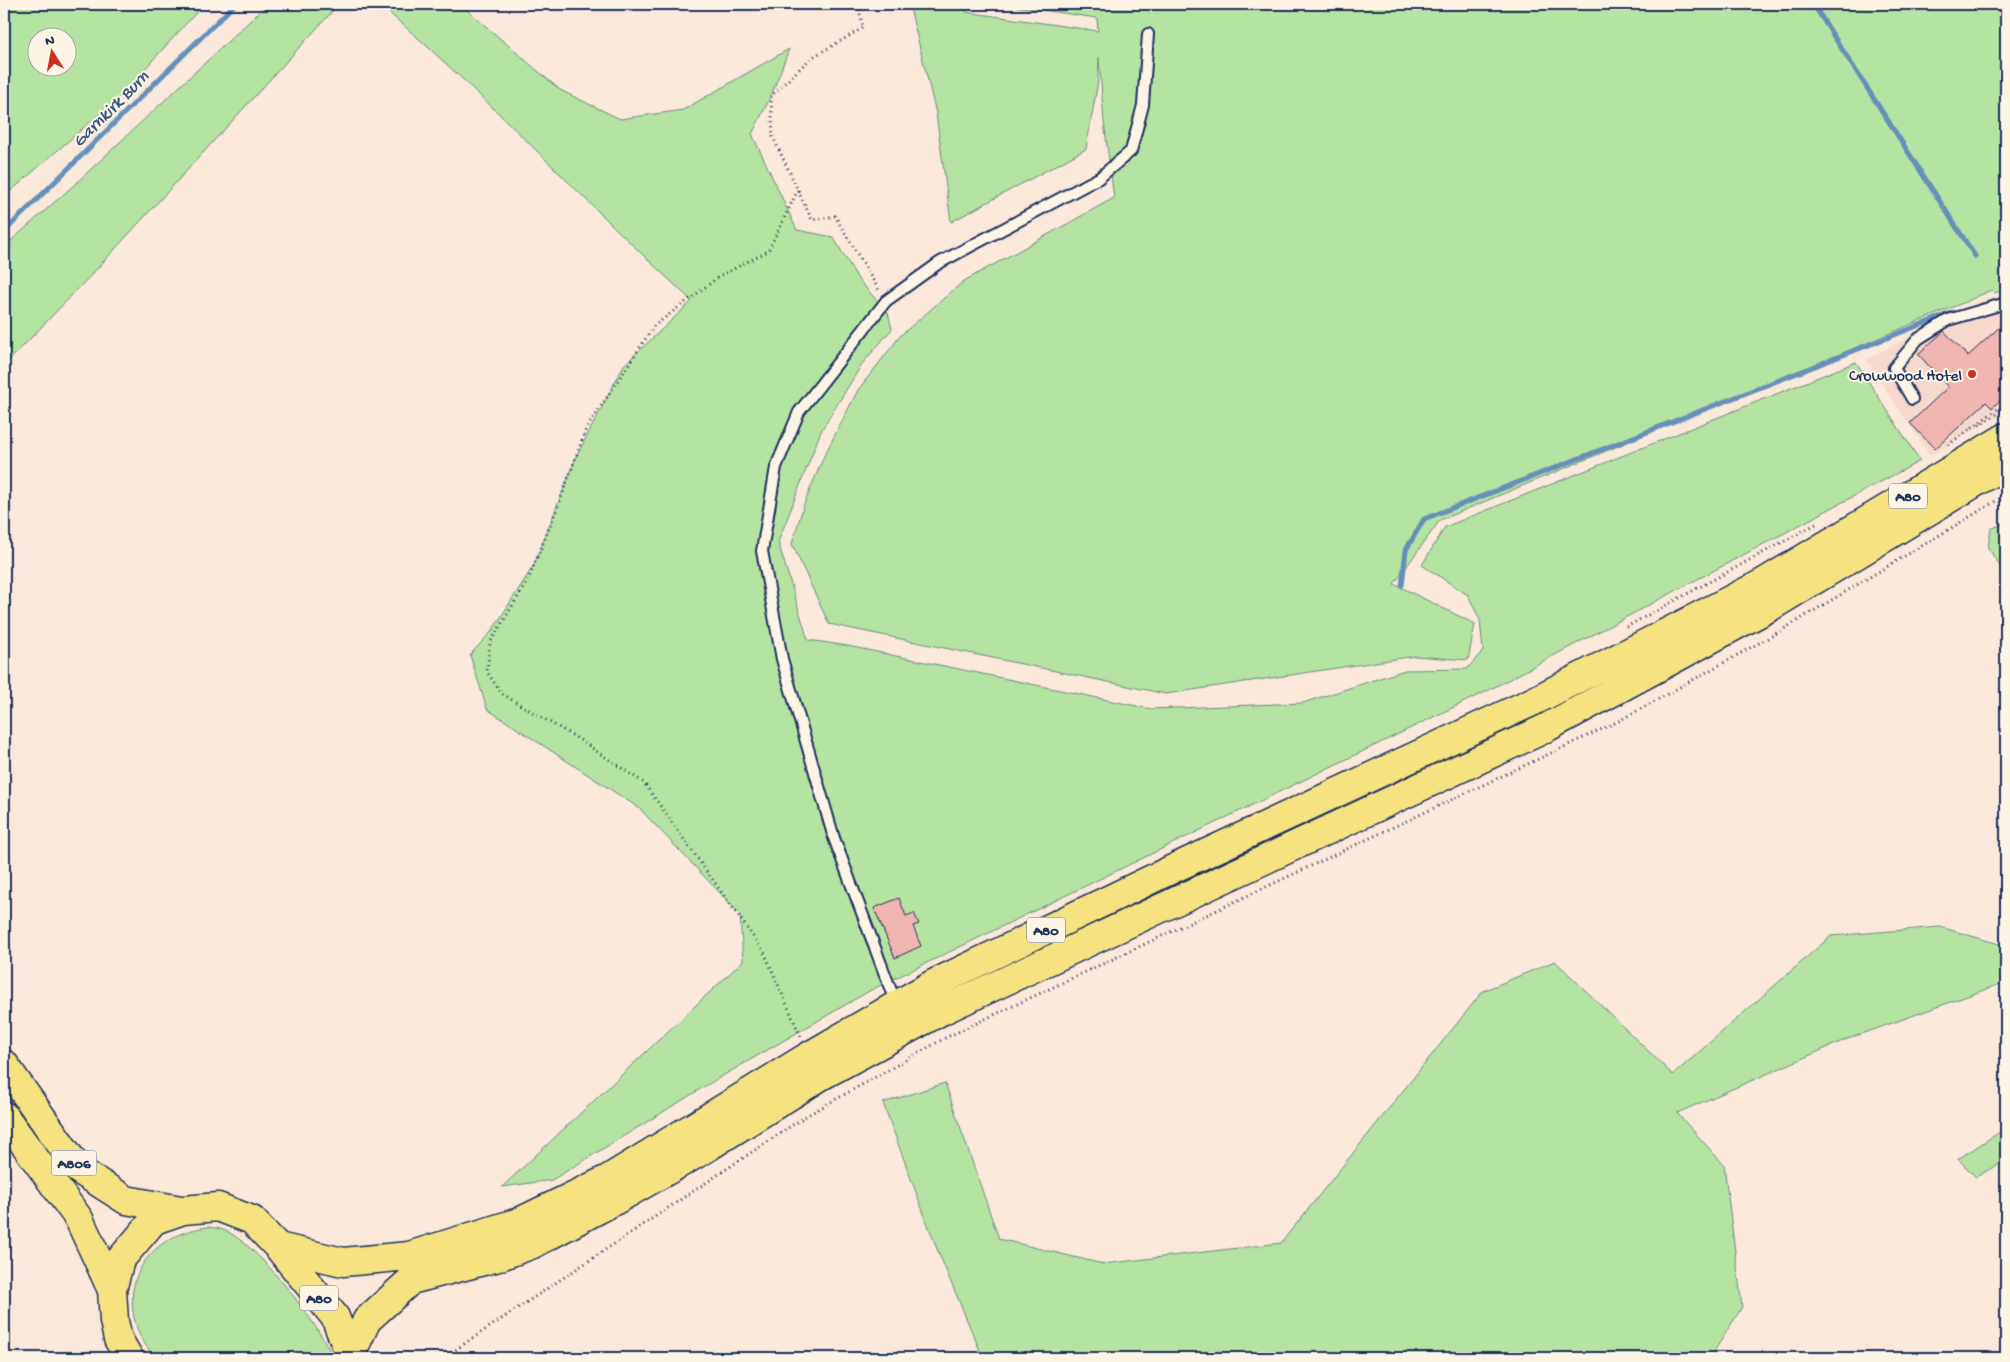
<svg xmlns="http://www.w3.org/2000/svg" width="2010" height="1362" viewBox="0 0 2010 1362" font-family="'Gochi Hand',sans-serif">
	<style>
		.built { fill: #f7d8ce }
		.green { fill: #b5e4a2; stroke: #688a80; fill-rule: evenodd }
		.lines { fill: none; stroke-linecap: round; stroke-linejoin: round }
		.stream { stroke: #6590ba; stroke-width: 5 }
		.building { fill: #f0b4b1; stroke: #1b2f5e }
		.service-casing { stroke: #1b2f5e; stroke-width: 14 }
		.primary-casing { stroke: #1b2f5e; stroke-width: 31 }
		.path { stroke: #1b2f5e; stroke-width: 3; stroke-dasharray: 1 4; stroke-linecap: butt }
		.service { stroke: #fcf5e5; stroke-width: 10 }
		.primary { stroke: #f5e382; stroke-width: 28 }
		.poi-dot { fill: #c8321e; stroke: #fcf5e5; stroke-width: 2 }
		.labels { text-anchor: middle; stroke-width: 4; stroke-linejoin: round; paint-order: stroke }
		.shield { fill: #fcf5e5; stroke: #5e6a86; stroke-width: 1 }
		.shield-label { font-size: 15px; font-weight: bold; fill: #1b2f5e }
		.poi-label { font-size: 16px; fill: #1b2f5e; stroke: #fcf5e5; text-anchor: end }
		.water-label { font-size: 18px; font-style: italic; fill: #3a5884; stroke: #fcf5e5 }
	</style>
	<rect width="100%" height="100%" fill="#fae8db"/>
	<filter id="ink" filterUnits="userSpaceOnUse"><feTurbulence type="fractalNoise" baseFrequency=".02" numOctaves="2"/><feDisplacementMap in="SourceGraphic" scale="10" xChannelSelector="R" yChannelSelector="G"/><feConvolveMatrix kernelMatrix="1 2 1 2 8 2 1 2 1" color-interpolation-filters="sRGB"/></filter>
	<g filter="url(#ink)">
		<path class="built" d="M2006 294V411L1930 456 1866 359 1986 299Z"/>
		<path class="green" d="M4 4H204L120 96 4 197ZM38 38H68V68H38Z
			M268 4H339L94 272 4 366V247L74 185Z
			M379 4H460L560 90 620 119 683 110 789 49 771 96 752 134 797 230 833 237 858 279 888 313 892 329 862 364 821 431 778 542 808 640 848 646 1151 709 1303 703 1405 670 1467 669 1483 651 1480 620 1468 595 1422 565 1445 527 1856 362 1920 461 1487 691 871 990 712 1082 552 1180 502 1187 743 961 740 914 639 808 487 709 470 655 492 631 534 565 577 455 624 365 692 301C586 204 489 97 379 4Z
			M909 4H964L966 12 1098 31 1097 18 1000 4H2006V290L1994 293 1991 290 1970 300 1440 520 1394 584 1475 624 1468 660 1415 656 1166 694 829 624 792 544 804 504 824 456 858 390 901 335 964 281 1114 198 1104 122 1099 57 1098 81 1086 149 951 222 936 113Z
			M2006 522V574L1988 548 1991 529Z
			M1940 927 2006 946V982L1845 1040 1677 1113 1724 1165 1742 1307 1710 1358H983L937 1249 883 1103 945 1083 999 1239 1103 1264 1281 1243 1483 991 1555 961 1673 1075 1831 936Z
			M2006 1128V1160L1976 1177 1958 1159Z
			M208 1227C216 1228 223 1229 230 1233 263 1252 319 1324 333 1358H155C148 1349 141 1339 137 1328 119 1275 155 1233 208 1227Z"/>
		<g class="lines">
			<path class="stream" d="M1813 4 1975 256
				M4 232 235 4
				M1402 585 1406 550 1424 519 1953 312"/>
		</g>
		<path class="building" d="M2006 321V395L1992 408 1986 402 1935 449 1910 423 1948 387 1918 354 1944 331 1968 356Z
			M899 898 906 916 914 913 919 924 913 926 921 946 895 958 874 908Z"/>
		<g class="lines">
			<defs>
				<path id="service" d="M1912 399 1894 368 1918 339 1948 320 2006 303
					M896 1004 834 838 782 659 762 551 776 467 799 412 886 301 939 263 1099 178 1131 151 1143 105 1148 34"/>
				<path id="primary" d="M4 1064 79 1170 126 1200 181 1210
					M4 1116 79 1219 112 1290
					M278 1247 343 1262 409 1256 519 1222 608 1179 809 1056 933 984 1181 865 1534 701 1763 583 2006 437
					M351 1354 367 1320 411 1280 495 1258 533 1244 614 1201 703 1150 821 1076 941 1011 1542 730 1770 607 2006 464
					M129 1358 118 1339 114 1321 112 1290 120 1260 154 1220 183 1210 218 1207 252 1220 278 1247 335 1317 351 1358"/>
			</defs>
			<use href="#service" class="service-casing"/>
			<use href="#primary" class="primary-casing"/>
			<path class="path" d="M858 4 863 28 811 58 771 96 773 137 812 220 835 216 880 292
				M798 190 768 251 720 276 654 326 586 429 559 504 528 580 490 643 487 672 502 694 580 740 644 783 764 952 801 1037
				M1979 425 2006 409
				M1948 445 2006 403
				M1626 627 1816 524
				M443 1358 806 1116 947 1037 1617 722 1777 633 2006 495"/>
			<use href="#service" class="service"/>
			<use href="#primary" class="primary"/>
		</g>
	</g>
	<circle class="poi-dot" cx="1972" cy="374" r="5"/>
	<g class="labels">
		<g class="shield">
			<rect x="1889" y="483.5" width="38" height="25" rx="4"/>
			<rect x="1027" y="917.5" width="38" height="25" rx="4"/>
			<rect x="51.5" y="1150.5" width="45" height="25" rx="4"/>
			<rect x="300" y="1285.5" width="38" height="25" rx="4"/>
		</g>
		<g class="shield-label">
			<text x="1908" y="501">A80</text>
			<text x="1046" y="935">A80</text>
			<text x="74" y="1168">A806</text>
			<text x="319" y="1303">A80</text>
		</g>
		<g class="poi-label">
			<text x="1962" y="380">Crowwood Hotel</text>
		</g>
		<g class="water-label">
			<text transform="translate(110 108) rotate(-45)" y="6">Garnkirk Burn</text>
		</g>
	</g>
	<rect width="2010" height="1362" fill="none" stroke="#fcf5e5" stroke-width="20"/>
	<rect x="10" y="10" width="1990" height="1342" fill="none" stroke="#1b2f5e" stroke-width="2" filter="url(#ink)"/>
	<g transform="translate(52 52) rotate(349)"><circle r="24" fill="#fcf5e5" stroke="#a2a6af"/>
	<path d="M0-4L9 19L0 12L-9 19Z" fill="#c8321e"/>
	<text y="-8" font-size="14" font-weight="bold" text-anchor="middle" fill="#1b2f5e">N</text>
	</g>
</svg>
